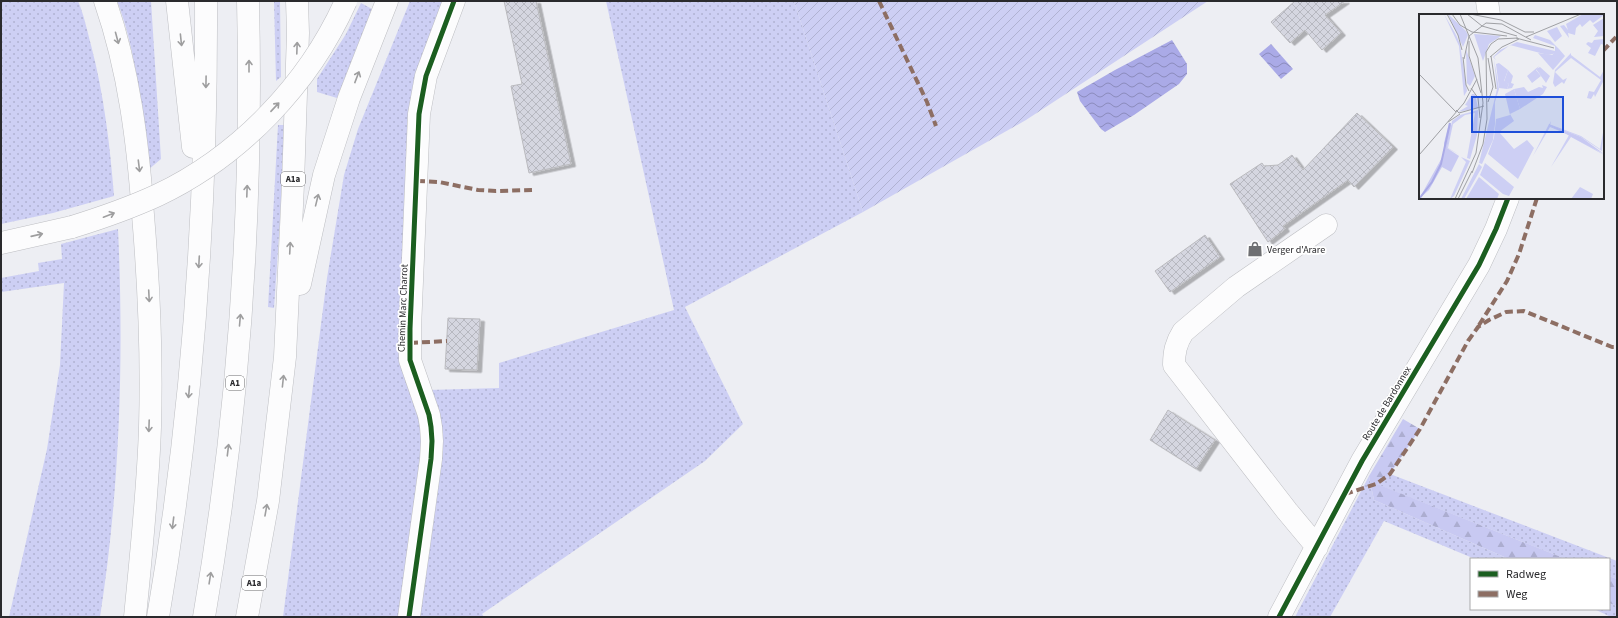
<svg xmlns="http://www.w3.org/2000/svg" width="1618" height="618" viewBox="0 0 1618 618" font-family="'Source Sans 3',sans-serif">
	<style>
		.grass { fill: url(#grass-dots) }
		.forest { fill: url(#forest-firs) }
		.garden { fill: url(#garden-furrows) }
		.water { fill: url(#water-waves) }
		.building { fill: url(#building-cross-hatch); stroke: #bababe; filter: url(#shadow) }
		.lines { fill: none; stroke-linecap: round; stroke-linejoin: round }
		.minor-casing { stroke: #bdbec2; stroke-width: 23 }
		.highway-casing { stroke: #bdbec2; stroke-width: 23 }
		.minor { stroke: #fcfcfd; stroke-width: 22 }
		.highway { stroke: #fcfcfd; stroke-width: 22 }
		.highway-bridge-casing { stroke: #bdbec2; stroke-width: 23; stroke-linecap: butt }
		.highway-bridge { stroke: #fcfcfd; stroke-width: 22 }
		.quiet { stroke: #8d6e63; stroke-width: 4; stroke-dasharray: 8 4; stroke-linecap: butt }
		.cycleway-casing { stroke: #fff; stroke-width: 8 }
		.cycleway { stroke: #1b5e20; stroke-width: 5 }
		.oneway { stroke: #9e9e9f }
		.labels { text-anchor: middle; stroke-width: 3.5; stroke-linejoin: round; paint-order: stroke }
		.shield { fill: #fff; stroke: #6a6a6c; stroke-width: 1 }
		.shield-label { font-size: 9px; font-weight: bold; fill: #2a2a2d }
		.poi-label { font-size: 10px; fill: #2a2a2d; stroke: #fff; text-anchor: start }
		.street-label { font-size: 10px; fill: #2a2a2d; stroke: #fff }
		.inset-river { fill: none; stroke: #aaaae7; stroke-width: 2 }
		.inset-road { fill: none; stroke: #9fa0a4; stroke-width: 1 }
		.view { fill: #1d4ed8; fill-opacity: 0.15; stroke: #1d4ed8; stroke-width: 2 }
		.inset-edge { fill: none; stroke: #2a2a2d; stroke-width: 2 }
	</style>
	<defs>
		<pattern id="grass-dots" width="8" height="8" patternUnits="userSpaceOnUse"><rect width="8" height="8" fill="#cdcff4"/><path d="M2 2h.1M6 6h.1" fill="none" stroke="#b0b2d2" stroke-width="1.8" stroke-linecap="round"/></pattern>
		<pattern id="forest-firs" width="22" height="20" patternUnits="userSpaceOnUse"><rect width="22" height="20" fill="#c8c9f2"/><path d="M5 1l3.5 6h-7zM16 11l3.5 6h-7z" fill="#acadd0"/></pattern>
		<pattern id="garden-furrows" width="10" height="10" patternUnits="userSpaceOnUse"><rect width="10" height="10" fill="#cdcff4"/><path d="M-1 1l2-2M0 10L10 0M9 11l2-2" fill="none" stroke="#b0b2d2"/></pattern>
		<pattern id="water-waves" width="16" height="10" patternUnits="userSpaceOnUse"><rect width="16" height="10" fill="#aaaae7"/><path d="M0 5q4-4 8 0t8 0" fill="none" stroke="#8b8bbc"/></pattern>
		<pattern id="building-cross-hatch" width="8" height="8" patternUnits="userSpaceOnUse"><rect width="8" height="8" fill="#d5d6e0"/><path d="M0 0l8 8M0 8l8-8" fill="none" stroke="#b7b8c0"/></pattern>
		<filter id="shadow"><feDropShadow dx="4.5" dy="2.5" stdDeviation="0" flood-color="#0004"/></filter>
	</defs>
	<rect width="100%" height="100%" fill="#edeef3"/>
	<path class="grass" d="M1 1H78C84 15 87 30 91 45 104 95 110 145 114 196L53 213 1 224Z
		M117 1H151L161 159 148 170C141 114 138 54 117 1Z
		M274 1H280L281 77 276 81Z
		M410 1H445L413 87 398 350 401 368 413 392 421 428V453L399 617H283L327 278 344 175 358 129Z
		M606 1H794L863 212 685 307 743 424 705 461 482 614 484 617H417L428 390 499 388V363L674 310Z
		M361 3 372 9 337 98 317 92V79L346 34Z
		M278 125H284L280 221 274 308 268 307Z
		M118 229C124 358 120 489 100 617H9L47 449 60 365 64 283 1 292V278L39 271 38 263 62 259 61 244Z
		M1390 474 1617 561V579L1609 576V559H1566L1376 484Z
		M1369 476 1374 500 1509 559H1475L1384 521 1330 617H1295Z
		M1609 603 1617 606V617H1611L1594 609H1609Z"/>
	<path class="forest" d="M1403 419 1420 429 1390 474 1377 484 1566 559H1509L1374 500 1369 476Z
		M1609 576 1617 579V606L1609 603Z"/>
	<path class="garden" d="M794 1H1208L1026 120 863 212Z"/>
	<path class="water" d="M1172 40 1187 64V74L1179 84 1134 115 1105 132 1101 129 1080 101 1077 92 1115 70Z
		M1271 44 1293 69 1281 79 1259 54Z"/>
	<path class="building" d="M504 1H536L571 164 529 173 511 86 522 84Z
		M1295 1H1345L1325 15 1341 33 1322 50 1305 30 1290 43 1271 22Z
		M1357 113 1393 147 1354 187 1348 180 1283 226 1285 229 1268 242 1230 184 1262 163 1264 166 1278 165 1292 155 1303 170Z
		M1205 235 1220 257 1170 292 1155 271Z
		M448 318 480 319 477 370 445 369Z
		M1168 410 1215 440 1196 469 1150 440Z"/>
	<g class="lines">
		<defs>
			<path id="minor" d="M1487 1 1489 15
				M1317 547 1287 511 1174 365C1174 352 1176 343 1183 332L1236 287 1326 225
				M409 617 431 459 432 441 431 427 429 415 410 360V329L419 114 426 76 454 1
				M1279 617 1362 461 1479 265 1496 229 1508 198"/>
			<path id="highway" d="M105 1C129 70 138 143 143 215 149 286 152 357 150 427 148 491 141 554 135 617
				M177 1 193 147
				M1 243 72 227
				M300 284 324 175 349 98 387 1
				M158 617C193 413 207 208 206 1
				M204 617C239 414 253 207 248 1
				M247 617 268 501 285 357 293 184 298 33 297 1"/>
		</defs>
		<use href="#minor" class="minor-casing"/>
		<use href="#highway" class="highway-casing"/>
		<use href="#minor" class="minor"/>
		<use href="#highway" class="highway"/>
		<defs>
			<path id="highway-bridge" d="M72 227C101 218 130 208 158 195 240 156 309 84 346 1"/>
		</defs>
		<use href="#highway-bridge" class="highway-bridge-casing"/>
		<use href="#highway-bridge" class="highway-bridge"/>
		<path class="quiet" d="M879 1 927 102 936 126
			M1603 51 1616 37
			M417 181 439 182 478 190 496 191 532 190
			M1479 325 1507 281 1519 254 1537 198
			M410 343 447 341
			M1345 494 1376 484 1390 474 1420 429 1468 341 1478 327 1489 320 1506 312 1524 311 1612 347H1617"/>
		<defs>
			<path id="cycleway" d="M409 617 431 459 432 441 431 427 429 415 410 360V329L419 114 426 76 454 1
				M1279 617 1362 461 1479 265 1496 229 1508 198"/>
		</defs>
		<use href="#cycleway" class="cycleway-casing"/>
		<use href="#cycleway" class="cycleway"/>
	</g>
	<defs><path id="oneway-shaft" d="M-6 0H5M1.5-3L5.5 0L1.5 3" fill="none" stroke-width="1.6" stroke-linecap="round" stroke-linejoin="round"/></defs>
	<g class="oneway">
		<use href="#oneway-shaft" transform="translate(117 38) rotate(75)"/>
		<use href="#oneway-shaft" transform="translate(181 40) rotate(84)"/>
		<use href="#oneway-shaft" transform="translate(297 48) rotate(-88)"/>
		<use href="#oneway-shaft" transform="translate(249 66) rotate(-90)"/>
		<use href="#oneway-shaft" transform="translate(357 77) rotate(-69)"/>
		<use href="#oneway-shaft" transform="translate(206 82) rotate(91)"/>
		<use href="#oneway-shaft" transform="translate(275 107) rotate(-47)"/>
		<use href="#oneway-shaft" transform="translate(139 166) rotate(83)"/>
		<use href="#oneway-shaft" transform="translate(247 191) rotate(-88)"/>
		<use href="#oneway-shaft" transform="translate(317 200) rotate(-76)"/>
		<use href="#oneway-shaft" transform="translate(109 215) rotate(-21)"/>
		<use href="#oneway-shaft" transform="translate(37 235) rotate(-13)"/>
		<use href="#oneway-shaft" transform="translate(290 248) rotate(-87)"/>
		<use href="#oneway-shaft" transform="translate(199 262) rotate(93)"/>
		<use href="#oneway-shaft" transform="translate(149 296) rotate(87)"/>
		<use href="#oneway-shaft" transform="translate(240 320) rotate(-85)"/>
		<use href="#oneway-shaft" transform="translate(283 381) rotate(-84)"/>
		<use href="#oneway-shaft" transform="translate(189 392) rotate(95)"/>
		<use href="#oneway-shaft" transform="translate(149 426) rotate(92)"/>
		<use href="#oneway-shaft" transform="translate(228 450) rotate(-83)"/>
		<use href="#oneway-shaft" transform="translate(266 510) rotate(-80)"/>
		<use href="#oneway-shaft" transform="translate(173 523) rotate(97)"/>
		<use href="#oneway-shaft" transform="translate(210 578) rotate(-81)"/>
	</g>
	<defs>
		<symbol id="shop-bare" viewBox="-9 -9 18 18"><path d="M-5-2.5h2.3a2.7 3.5 0 0 1 5.4 0H5L5.5 6h-11ZM-1.5-2.5h3a1.5 2.3 0 0 0-3 0Z" fill="#6e6f72" stroke="#fff" stroke-width="2.5" paint-order="stroke"/></symbol>
	</defs>
	<g fill-rule="evenodd">
		<use href="#shop-bare" x="1244" y="238" width="22" height="22"/>
	</g>
	<g class="labels">
		<g class="shield">
			<rect x="281" y="172" width="24" height="14" rx="3"/>
			<rect x="226" y="376" width="18" height="14" rx="3"/>
			<rect x="242" y="576" width="24" height="14" rx="3"/>
		</g>
		<g class="shield-label">
			<text x="293" y="182">A1a</text>
			<text x="235" y="386">A1</text>
			<text x="254" y="586">A1a</text>
		</g>
		<g class="poi-label">
			<text x="1267" y="253">Verger d'Arare</text>
		</g>
		<g class="street-label">
			<text transform="translate(402 308) rotate(-88)" y="4">Chemin Marc Charrot</text>
			<text transform="translate(1386 403) rotate(-59)" y="4">Route de Bardonnex</text>
		</g>
	</g>
	<g transform="translate(1419 14)">
		<rect width="185" height="185" fill="#edeef3"/>
		<path d="M25 0 36 19 38 23 41 30 48 77 45 82 40 32ZM29 0 47 17 49 21 44 33ZM164 0 185 1 174 9 171 6 163 13 161 10 157 14 156 21 149 19 150 24 141 12 145 11 149 16 147 10ZM55 20 82 22 70 30 64 47ZM116 21 131 26 140 35 138 39 129 41 91 31 75 43 77 46 74 43 81 36 98 28 136 37V32L114 24ZM47 35 56 62 51 72 48 69ZM152 39V41L181 63 185 56V66L176 83 175 80 172 85 168 84 170 77 175 78 182 66 152 44 136 58 144 66 148 64 145 70 143 68 136 73 134 69 136 56ZM75 45 80 75 76 88V110L74 126 63 150 60 149 78 75ZM120 52 117 56 122 62 113 69 108 62ZM89 56 94 62 92 69 95 70 93 74 88 75 90 70 85 68ZM95 75 101 95 91 100 95 107 80 118 95 135 108 126 115 134 99 165 69 140 75 124 77 105 91 101 86 80ZM53 80H56L59 94 39 98 49 92 46 91ZM59 96 58 121 51 145 48 144 56 99 46 101 34 110 29 134 41 141 28 134 33 107 41 101ZM130 110 162 122 181 135 185 113 183 137 162 123 130 111 164 127 185 141 152 123 132 153 150 121 131 113 114 142ZM42 143 51 147 35 182 31 185 47 148ZM66 149 95 173 90 182 84 180 61 161ZM60 150 63 153 45 185H42ZM60 163 80 180 78 185H47ZM161 173 174 180 172 185H152Z" fill="#cdcff4"/>
		<path d="M132 107 131 111 162 123 185 140 130 111ZM30 109 33 112 28 134 40 142 32 158 23 153 10 176 0 185 25 140V129Z" fill="#c8c9f2"/>
		<path d="M185 4V22L175 23 179 17 174 11ZM138 13 143 22 136 28 128 17ZM185 25V31L182 30 176 42 169 39 172 34 167 30 169 28 173 29 175 26ZM140 35 146 42 134 56 119 39 133 41ZM80 49 89 56 85 67 90 70 88 75 80 74 77 50ZM121 53 131 62 127 69 117 55ZM123 71 128 73 124 80 101 95 95 75 105 73 109 78 120 73 124 74Z" fill="#cdcff4"/>
		<path class="inset-river" d="M0 185 13 168 22 150 31 109"/>
		<path class="inset-road" d="M28 0 39 21 43 36M33 0 41 11 53 18 88 22M48 0 63 12 98 22M51 0 82 6 106 18H115M107 23 162 0M97 24 135 34M50 27V42L62 79M72 42 77 75M44 43 47 71 50 77M71 43 83 33 100 25M69 44 74 73 69 88M45 45 50 22 67 9 83 10 112 26M0 60 37 98M52 74 59 84 61 104M37 96 40 99 65 92M29 108 41 100M8 132 45 89 58 65M0 141 8 132M53 159 64 130 68 105 67 38 72 30 79 25 99 24M36 185 57 139 64 89 59 44 41 0M39 185 53 157"/>
		<path class="view" d="M53 83H144V118H53Z"/>
		<rect width="185" height="185" class="inset-edge"/>
	</g>
	<rect width="1618" height="618" fill="none" stroke="#2a2a2d" stroke-width="4"/>
	<rect x="1470" y="558" width="140" height="52" fill="#ffffff" stroke="#aaaaab"/>
	<rect x="1478" y="571" width="20" height="6" fill="#1b5e20" stroke="#aaaaab"/>
	<text x="1506" y="578" font-size="12" fill="#2a2a2d">Radweg</text>
	<rect x="1478" y="591" width="20" height="6" fill="#8d6e63" stroke="#aaaaab"/>
	<text x="1506" y="598" font-size="12" fill="#2a2a2d">Weg</text>
</svg>
